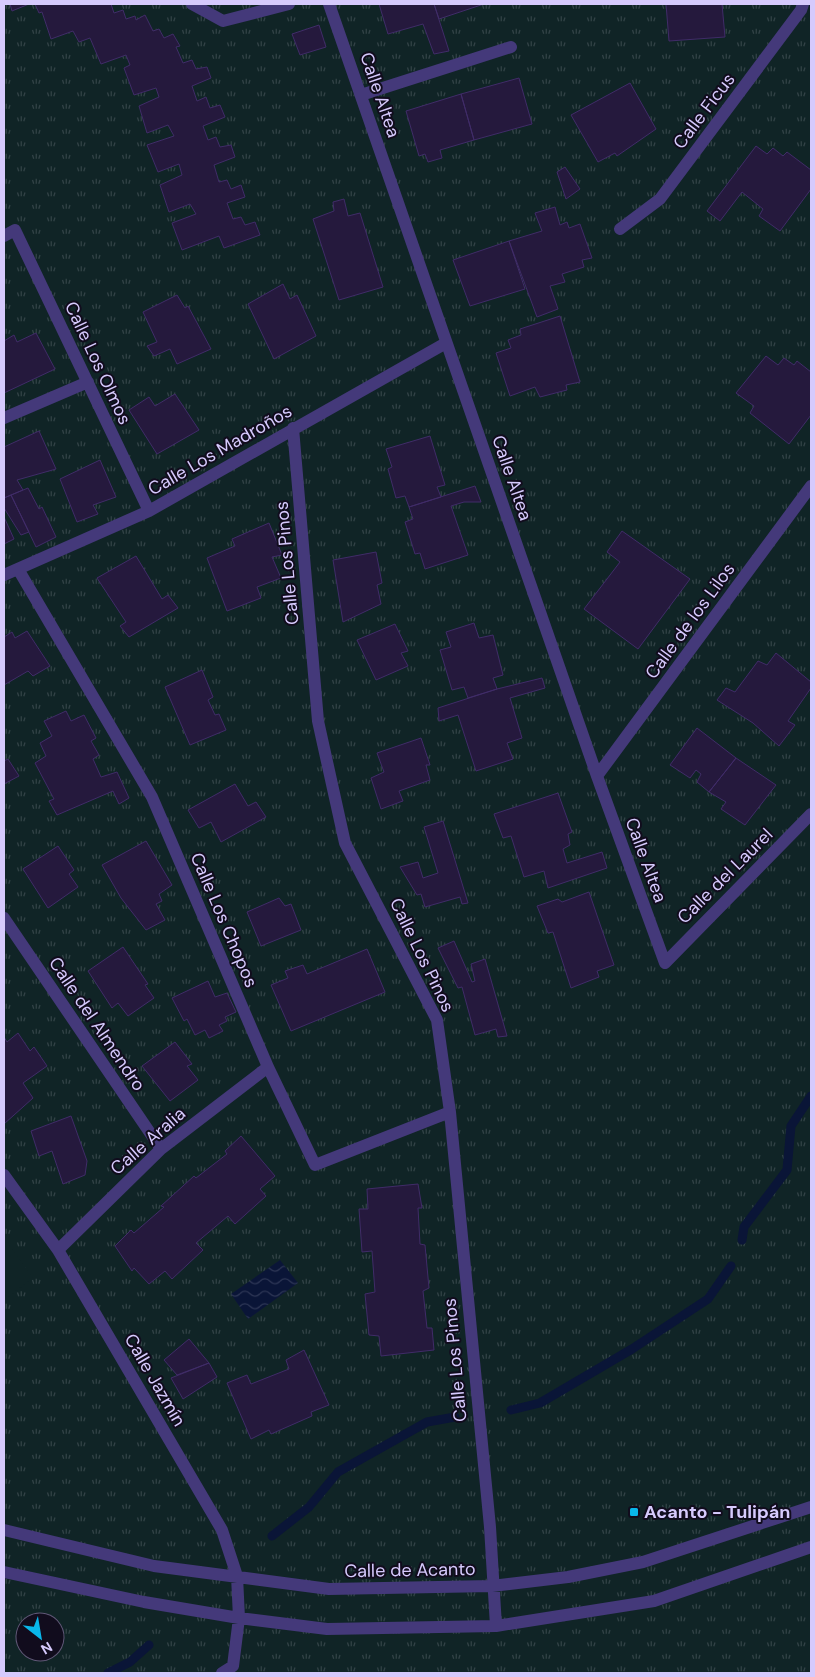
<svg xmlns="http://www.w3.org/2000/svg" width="815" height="1677" viewBox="0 0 815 1677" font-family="'DM Sans',sans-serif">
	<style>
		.park { fill: url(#park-tufts); fill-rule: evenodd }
		.pitch { fill: #102426 }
		.water { fill: url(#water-waves) }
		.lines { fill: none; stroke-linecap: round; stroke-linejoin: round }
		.stream { stroke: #0a1537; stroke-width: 9 }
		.building { fill: #25193d; stroke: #402c68 }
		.minor { stroke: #44397a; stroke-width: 12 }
		.poi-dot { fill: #09b6ea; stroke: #110c1d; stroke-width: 2 }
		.labels { text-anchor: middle; stroke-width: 4; stroke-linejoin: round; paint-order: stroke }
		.street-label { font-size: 18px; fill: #d6cafd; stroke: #110c1d }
		.poi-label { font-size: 18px; font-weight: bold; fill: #d6cafd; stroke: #110c1d; text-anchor: start }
	</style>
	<defs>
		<pattern id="park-tufts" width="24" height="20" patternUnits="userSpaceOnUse" patternTransform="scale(1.25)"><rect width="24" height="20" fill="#102426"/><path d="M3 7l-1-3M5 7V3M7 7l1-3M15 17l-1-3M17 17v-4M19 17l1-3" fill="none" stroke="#324246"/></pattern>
		<pattern id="water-waves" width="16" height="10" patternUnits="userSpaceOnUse" patternTransform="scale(1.25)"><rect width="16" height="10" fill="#0a1537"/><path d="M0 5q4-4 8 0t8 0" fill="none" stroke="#2d3655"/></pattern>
	</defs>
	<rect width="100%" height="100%" fill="#110c1d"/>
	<path class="park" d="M4 4H811V1673H4ZM25 1622H55V1652H25Z"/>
	<path class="pitch" d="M7 1242 33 1278 4 1300V1245Z"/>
	<path class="water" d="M280 1260 298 1283 248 1319 231 1294Z"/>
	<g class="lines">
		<path class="stream" d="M742 1240 744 1227 787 1170 791 1126 811 1096
			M511 1410 540 1403 632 1349 708 1299 731 1266
			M272 1536 309 1507 338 1472 427 1422 455 1417
			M108 1673 130 1662 149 1645"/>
	</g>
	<path class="building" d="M10 4H29L12 11Z
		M35 4H111L114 13 123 10 126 19 135 16 136 20 145 15 153 31 159 29 164 38 173 34 180 46 176 47 183 63 192 60 196 69 207 67 211 78 192 86 197 101 206 97 210 108 220 105 225 117 203 126 208 140 216 137 220 147 231 145 235 157 214 165 219 182 227 180 231 189 241 185 245 197 227 203 233 219 241 217 245 225 255 222 260 235 224 248 219 236 182 250 172 223 196 214 190 204 169 212 160 185 182 175 179 164 158 172 147 145 174 136 168 125 147 133 139 106 159 97 156 88 134 95 124 68 130 65 126 55 101 64 90 38 79 42 73 31 51 39 42 12 39 13Z
		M379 4H434L449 51 434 54 423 24 388 34Z
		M434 4H484L439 19Z
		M666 4H722L725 37 669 41Z
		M319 25 326 47 300 55 292 34Z
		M519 78 532 124 474 140 461 94Z
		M630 83 656 129 617 156 615 153 598 162 571 115Z
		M461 94 474 140 440 150 442 158 428 162 425 154 419 156 406 111Z
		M756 146 767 154 773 148 783 156 787 152 811 170V189L780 231 759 216 763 209 742 192 720 221 707 211Z
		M565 167 580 189 566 199 557 172Z
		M344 199 348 216 360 213 383 287 339 300 313 219 334 211 333 202Z
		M555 207 560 225 567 222 569 228 580 224 592 258 582 260 584 267 562 274 565 282 550 286 558 309 537 317 509 241 542 231 535 213Z
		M509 241 525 289 470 306 453 260Z
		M283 284 290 299 297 295 316 336 274 359 248 304Z
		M177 295 185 308 188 306 211 349 177 364 170 349 154 356 147 346 157 342 143 312Z
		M560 316 580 382 566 385 567 390 540 397 535 387 510 396 496 353 511 348 508 340 521 335 520 329Z
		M36 333 55 369 4 393V341L14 335 17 342Z
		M766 356 778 365 784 358 794 365 797 361 811 372V415L789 444 750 413 754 406 736 393Z
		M175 394 199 430 157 454 129 410 149 397 155 406Z
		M39 431 56 469 17 480 23 490 4 498V447Z
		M430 436 445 485 437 487 441 497 409 507 405 496 396 498 388 469 392 467 386 449Z
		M100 460 116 497 93 505 98 514 77 522 60 479Z
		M475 486 481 502H464L451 506 468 555 425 569 420 553 415 554 405 522 413 519 409 507Z
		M28 488 39 509 42 507 56 537 36 547 11 495Z
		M11 495 29 532 21 535 4 508V498Z
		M4 517 14 539 4 544Z
		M269 523 282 555 272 557 281 578 257 587 261 598 227 611 207 558 235 546 232 539Z
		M622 531 690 579 638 649 584 609 620 562 607 552Z
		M376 552 382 583 377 585 381 604 343 622 333 560Z
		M136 556 162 599 168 595 178 608 129 637 120 626 126 622 97 578Z
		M474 623 479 638 493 635 503 675 493 678 497 689 468 698 464 687 452 690 440 650 451 647 446 632Z
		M395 624 408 651 401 653 408 666 376 680 357 640Z
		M27 631 50 666 33 676 28 671 4 685V637L12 632 15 638Z
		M776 653 811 682V688L788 721 795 725 779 746 753 723 717 700 726 688 735 692 758 661 767 665Z
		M202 670 213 697 208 700 215 715 219 714 226 730 190 745 165 687Z
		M542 678 545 688 510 698 522 738 507 743 513 759 476 771 458 715 439 721 438 708 497 689Z
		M66 711 71 721 84 715 96 738 91 741 99 755 93 759 101 777 117 772 129 798 119 804 113 791 57 815 49 801 54 799 35 763 46 756 40 743 52 736 44 721Z
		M697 728 736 758 709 792 697 782 701 774 696 770 690 778 670 765Z
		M421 738 430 765H426L430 780 399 791 403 801 381 809 371 778 384 772 377 753Z
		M736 758 776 785 745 825 721 809 726 802 709 792Z
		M8 759 19 776 4 784V761Z
		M235 784 248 806 256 802 266 817 221 842 211 822 199 828 188 810Z
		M558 793 572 832 568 834 570 845 563 849 567 863 602 852 607 868 548 888 544 871 524 877 511 836 503 838 494 814Z
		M443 821 468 903 462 904 460 897 425 907 421 894 417 895 400 867 418 862 423 878 438 873 424 827Z
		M146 841 172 885 159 894 162 901 156 904 165 920 146 930 121 898 102 865Z
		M58 846 74 870 69 874 78 887 48 908 23 869Z
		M589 892 614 965 597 971 599 977 571 988 553 932 548 933 537 906 558 899 562 902Z
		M279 898 285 906 291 904 301 930 261 946 247 912Z
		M454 941 472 982 475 981 471 964 485 959 507 1036 498 1037 496 1029 475 1035 462 987 458 988 438 948Z
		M123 947 148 984 145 985 154 998 128 1016 118 1003 112 1008 88 971Z
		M367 949 385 992 291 1031 271 985 288 978 285 971 303 965 307 974Z
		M208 981 215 997 227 993 236 1012 225 1017 227 1021 219 1025 223 1031 209 1038 205 1030 195 1035 187 1019 184 1021 172 998Z
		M18 1033 30 1051 34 1047 47 1066 23 1083 33 1098 4 1124V1037L7 1042Z
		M175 1042 192 1064 187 1066 198 1080 170 1101 142 1066Z
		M71 1116 87 1161 85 1175 63 1184 52 1151 39 1156 31 1131Z
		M241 1136 275 1176 260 1189 266 1196 235 1224 228 1216 196 1243 203 1250 172 1279 165 1271 149 1284 134 1268 132 1271 115 1246 131 1230 134 1233 164 1207 161 1206 194 1176 196 1178 227 1154 225 1151Z
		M418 1184 422 1208H418L420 1244 425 1245 429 1288 423 1291 427 1328H432L434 1350 381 1356 379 1336 369 1335 365 1294 375 1292 372 1251 362 1252 359 1209H368L367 1189Z
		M189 1339 209 1363 177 1375 164 1360Z
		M304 1350 329 1405 311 1412 312 1416 271 1434 269 1430 251 1439 227 1383 247 1375 251 1384 289 1369 286 1360Z
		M209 1363 217 1377 183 1399 171 1378Z"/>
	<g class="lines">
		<path class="minor" d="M192 4 223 21 289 4
			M329 4 597 776 665 963 811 814
			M361 95 511 47
			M620 229 660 199 801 10 803 4
			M4 236 15 230 149 511
			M4 418 88 382
			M293 428 318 721 345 843 437 1020 450 1112 490 1527 496 1626
			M18 569 152 797 268 1067 315 1165 450 1112
			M4 575 149 511 446 343
			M597 776 811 486
			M4 918 161 1149
			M4 1175 58 1250 222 1530 237 1576 239 1618 233 1666 222 1673
			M58 1250 161 1149 268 1067
			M4 1530 154 1566 329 1589 492 1586 568 1577 643 1562 811 1507
			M4 1572 144 1602 239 1618 327 1629 496 1626 654 1601 811 1547"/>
	</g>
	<rect class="poi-dot" x="629" y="1507" width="10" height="10" rx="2.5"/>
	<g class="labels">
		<g class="street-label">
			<text transform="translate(380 95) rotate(71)" y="6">Calle Altea</text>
			<text transform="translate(704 111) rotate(-53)" y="6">Calle Ficus</text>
			<text transform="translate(98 363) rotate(65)" y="6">Calle Los Olmos</text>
			<text transform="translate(220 450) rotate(-30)" y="6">Calle Los Madroños</text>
			<text transform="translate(512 478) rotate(71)" y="6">Calle Altea</text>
			<text transform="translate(287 563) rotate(-95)" y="6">Calle Los Pinos</text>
			<text transform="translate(690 621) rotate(-54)" y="6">Calle de los Lilos</text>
			<text transform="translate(646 860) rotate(70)" y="6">Calle Altea</text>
			<text transform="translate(725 876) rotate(-45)" y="6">Calle del Laurel</text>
			<text transform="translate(224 920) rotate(67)" y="6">Calle Los Chopos</text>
			<text transform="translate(422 955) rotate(64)" y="6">Calle Los Pinos</text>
			<text transform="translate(97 1024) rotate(56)" y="6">Calle del Almendro</text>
			<text transform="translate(148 1141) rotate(-41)" y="6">Calle Aralia</text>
			<text transform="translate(455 1360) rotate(-95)" y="6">Calle Los Pinos</text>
			<text transform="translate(155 1380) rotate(60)" y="6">Calle Jazmín</text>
			<text transform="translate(410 1570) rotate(-1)" y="6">Calle de Acanto</text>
		</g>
		<g class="poi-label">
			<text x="644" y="1518">Acanto - Tulipán</text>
		</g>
	</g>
	<rect width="815" height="1677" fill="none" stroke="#d6cafd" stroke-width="10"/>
	<g transform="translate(40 1637) rotate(149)"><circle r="24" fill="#110c1d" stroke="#605877"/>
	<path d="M0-4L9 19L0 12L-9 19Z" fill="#09b6ea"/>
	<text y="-8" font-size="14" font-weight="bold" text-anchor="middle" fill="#d6cafd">N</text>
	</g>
</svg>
